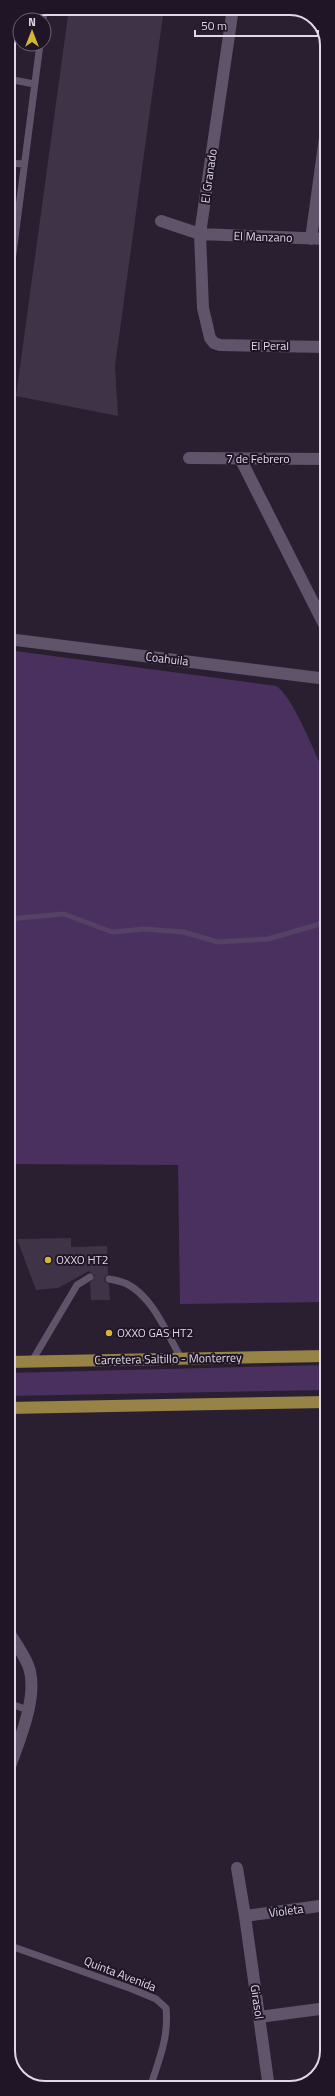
<svg xmlns="http://www.w3.org/2000/svg" width="335" height="2096" viewBox="0 0 335 2096" font-family="'Titillium Web',sans-serif">
	<style>
		.green { fill: #4a305f }
		.lines { fill: none; stroke-linecap: round; stroke-linejoin: round }
		.stream { stroke: #554164; stroke-width: 5 }
		.building { fill: #3e3347 }
		.lane { stroke: #5f546a; stroke-width: 7 }
		.street { stroke: #5f546a; stroke-width: 12 }
		.primary { stroke: #978345; stroke-width: 12 }
		.poi-dot { fill: #d3b635; stroke: #1f1527; stroke-width: 1.5 }
		.labels { text-anchor: middle; stroke-width: 4; stroke-linejoin: round; paint-order: stroke }
		.street-label { font-size: 12px; fill: #dfd9e5; stroke: #1f1527 }
		.poi-label { font-size: 12px; fill: #dfd9e5; stroke: #1f1527; text-anchor: start }
		.rim { fill: none; stroke: #dfd9e5; stroke-width: 2 }
	</style>
	<rect width="100%" height="100%" fill="#291f31"/>
	<path class="green" d="M8 650 276 686C292 694 318 760 327 780V1302L180 1304 178 1165 8 1164Z
		M327 1365V1390L8 1396V1373Z"/>
	<g class="lines">
		<path class="stream" d="M8 919 64 914 112 932 145 929 183 932 218 942 268 939 327 922"/>
	</g>
	<path class="building" d="M69 8H164L115 366 118 416 16 396Z
		M71 1238V1247L107 1246 108 1274 104 1278 105 1282 109 1284 110 1300H91L90 1283 95 1276 89 1271 58 1288 36 1290 17 1239Z"/>
	<g class="lines">
		<path class="lane" d="M43 20 44 9
			M8 79 34 84
			M8 163 24 164
			M8 292 40 44
			M109 1279C114 1280 121 1281 127 1284 153 1297 167 1334 181 1358
			M32 1361 77 1285 90 1277
			M8 1703 28 1710
			M8 1945 132 1989 156 1999 166 2008C169 2038 159 2059 150 2088"/>
		<path class="street" d="M233 8 200 234 203 308 210 338 214 343 220 345 327 347
			M161 221 200 234 327 239
			M311 239 327 123
			M189 458 327 459
			M241 460 327 630
			M8 639 327 679
			M8 1631C15 1642 23 1653 28 1665 40 1695 18 1743 8 1772
			M237 1868 245 1916 269 2088
			M245 1916 327 1905
			M259 2017 327 2008"/>
		<path class="primary" d="M8 1362 327 1356
			M8 1408 327 1402"/>
	</g>
	<g class="poi-dot">
		<circle cx="48" cy="1260" r="4"/>
		<circle cx="109" cy="1333" r="4"/>
	</g>
	<g class="labels">
		<g class="street-label">
			<text transform="translate(209 176) rotate(-82)" y="4">El Granado</text>
			<text transform="translate(263 237) rotate(2)" y="4">El Manzano</text>
			<text x="270" y="350">El Peral</text>
			<text x="258" y="463">7 de Febrero</text>
			<text transform="translate(167 659) rotate(7)" y="4">Coahuila</text>
			<text transform="translate(168 1359) rotate(-1)" y="4">Carretera Saltillo - Monterrey</text>
			<text transform="translate(286 1911) rotate(-7)" y="4">Violeta</text>
			<text transform="translate(120 1974) rotate(21)" y="4">Quinta Avenida</text>
			<text transform="translate(257 2002) rotate(82)" y="4">Girasol</text>
		</g>
		<g class="poi-label">
			<text x="56" y="1264">OXXO HT2</text>
			<text x="117" y="1337">OXXO GAS HT2</text>
		</g>
	</g>
	<path d="M0 0H335V2096H0ZM45 15H290A30 30 0 0 1 320 45V2051A30 30 0 0 1 290 2081H45A30 30 0 0 1 15 2051V45A30 30 0 0 1 45 15Z" fill="#1f1527" fill-rule="evenodd"/>
	<path class="rim" d="M45 15H290A30 30 0 0 1 320 45V2051A30 30 0 0 1 290 2081H45A30 30 0 0 1 15 2051V45A30 30 0 0 1 45 15Z"/>
	<g transform="translate(32 32)"><circle r="19" fill="#1f1527" stroke="#6c6373"/>
	<path d="M0-3L7 15L0 10L-7 15Z" fill="#d3b635"/>
	<text y="-6" font-size="11" font-weight="bold" text-anchor="middle" fill="#dfd9e5">N</text>
	</g>
	<path d="M195 30v6h123v-6" fill="none" stroke="#dfd9e5" stroke-width="2"/>
	<text x="201" y="30" font-size="12" fill="#dfd9e5" stroke="#1f1527" stroke-width="3" paint-order="stroke">50 m</text>
</svg>
